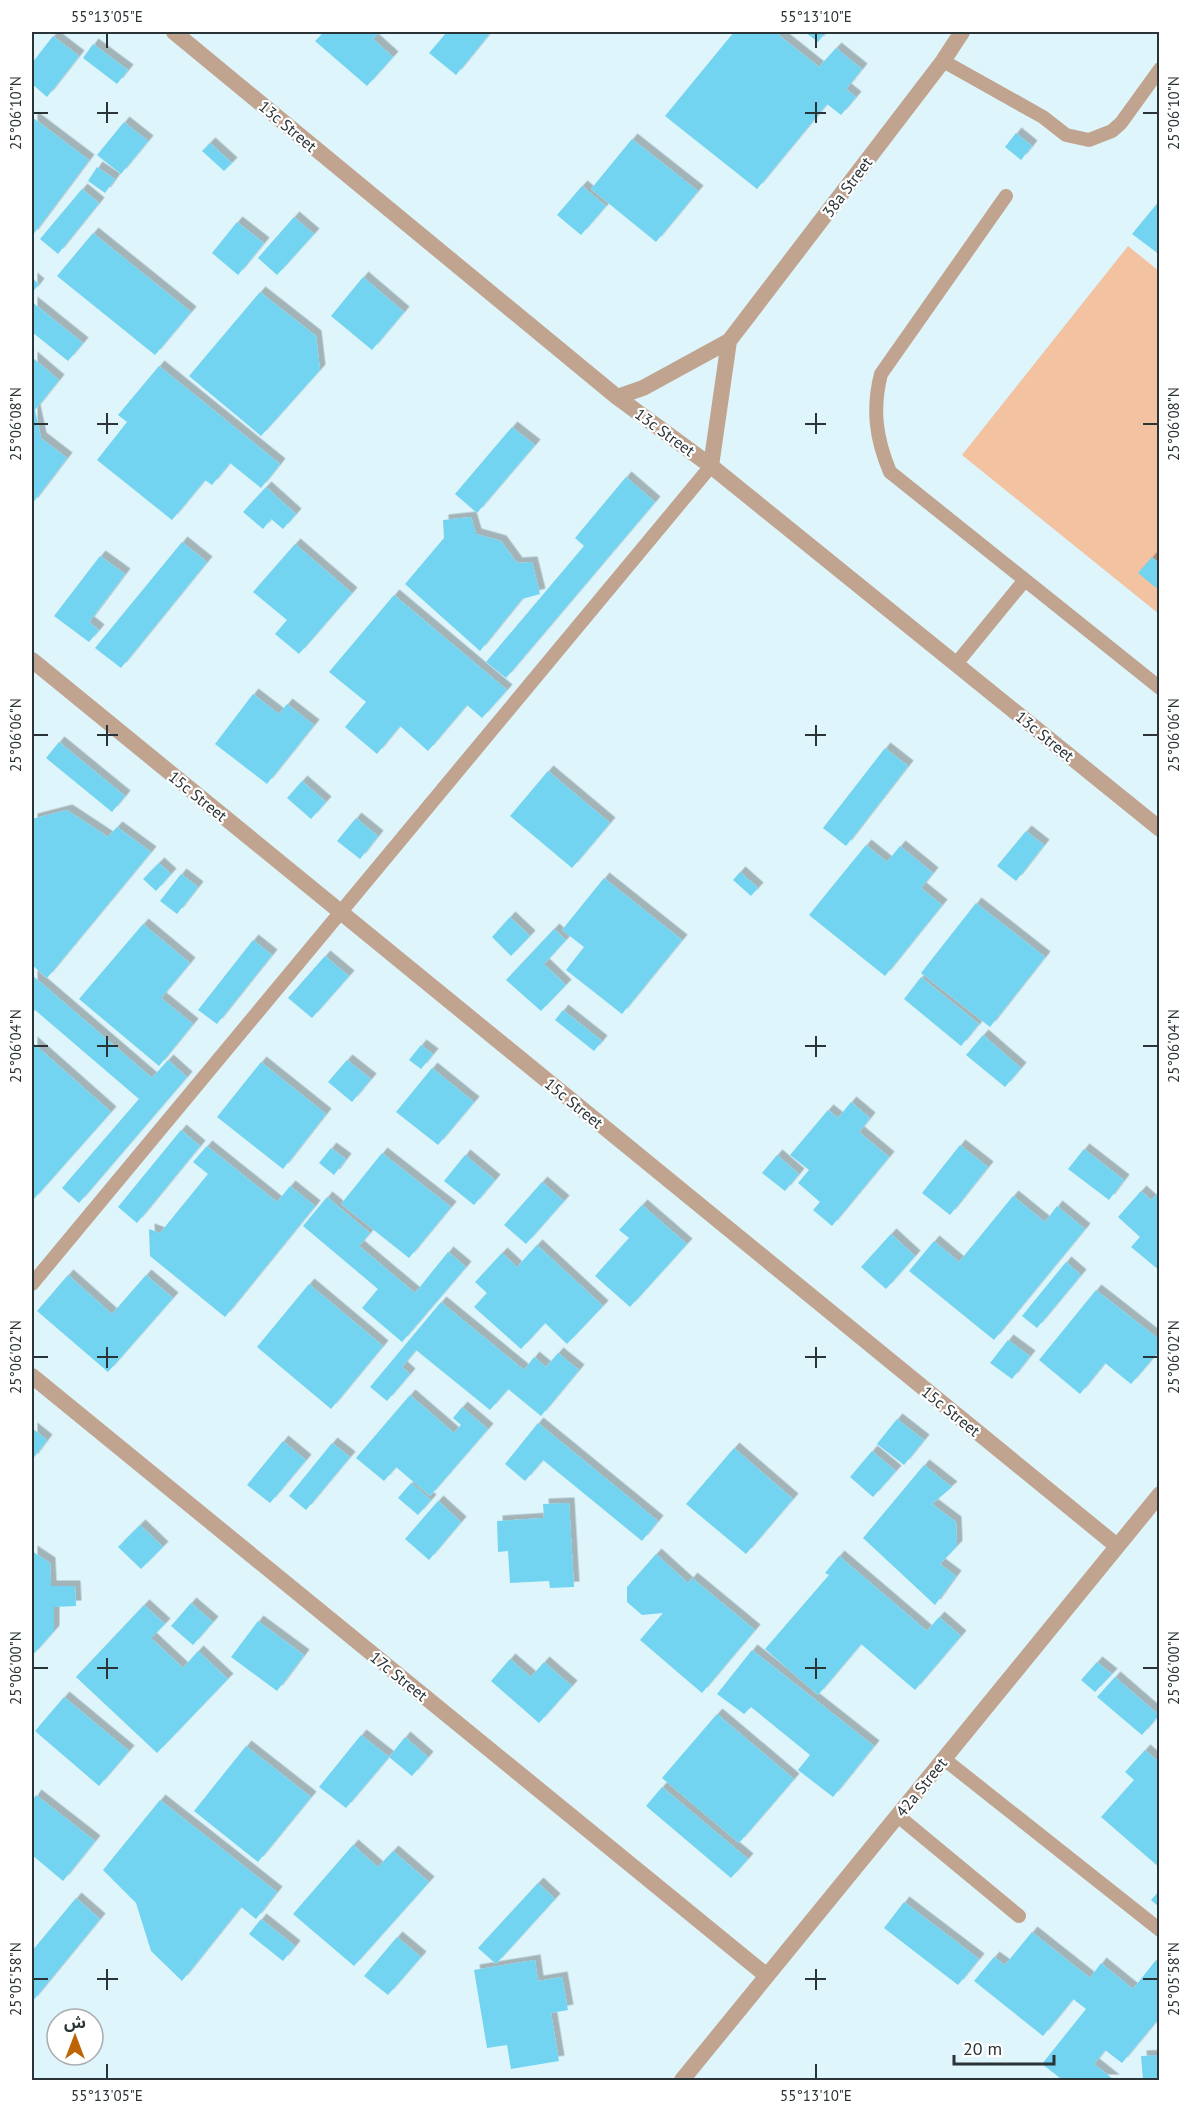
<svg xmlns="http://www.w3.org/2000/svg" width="1191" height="2112" viewBox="0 0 1191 2112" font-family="'PT Sans','Noto Sans Arabic',sans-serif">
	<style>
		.green { fill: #f2c2a1 }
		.building { fill: #72d4f0; filter: url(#shadow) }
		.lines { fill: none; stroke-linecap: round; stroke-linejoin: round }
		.service { stroke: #c1a48f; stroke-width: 14 }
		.minor { stroke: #c1a48f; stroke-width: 16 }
		.ticks { fill: none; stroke: #2a3336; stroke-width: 2 }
		.labels { text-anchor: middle; stroke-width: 4.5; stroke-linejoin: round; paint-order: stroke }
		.street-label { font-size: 16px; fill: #2a3336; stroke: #fff }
		.neatline { fill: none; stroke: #2a3336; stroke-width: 2 }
		.ticks-label { font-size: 15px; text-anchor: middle; fill: #2a3336 }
	</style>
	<defs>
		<filter id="shadow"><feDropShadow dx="5.5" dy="-5.5" stdDeviation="0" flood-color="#0004"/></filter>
	</defs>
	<rect width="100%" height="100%" fill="#def5fc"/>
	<path class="green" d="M1128 246 1159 271V614L962 455Z"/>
	<path class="building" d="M324 32H380L373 39 393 57 367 86 315 41Z
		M447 32H491L456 75 429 53Z
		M734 32H775L819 67 836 48 862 69 846 89 856 97 841 115 827 104 757 189 665 116Z
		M805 32H826L818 42Z
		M53 36 79 56 47 97 32 84V63Z
		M93 44 128 70 117 84 83 58Z
		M32 117 89 160 32 236Z
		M124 122 148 141 121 174 97 155Z
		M1016 133 1032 146 1021 160 1005 147Z
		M632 139 698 191 656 242 591 189Z
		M210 143 232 163 224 171 202 151Z
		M97 167 115 179 105 193 88 181Z
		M582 186 606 206 581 235 557 215Z
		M82 189 99 203 58 254 40 239Z
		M1160 200V255L1132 234Z
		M294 217 314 234 277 275 258 258Z
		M237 222 264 243 238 275 212 253Z
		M93 233 191 312 155 355 57 276Z
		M363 277 404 312 372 350 331 316Z
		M32 278 39 284 32 293Z
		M260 292 316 336 320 370 261 436 189 376Z
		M32 302 83 343 68 361 32 332Z
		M32 357 59 380 35 410 41 438 67 458 32 504Z
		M159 366 280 464 261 488 230 463 212 485 205 480 172 520 97 460 127 422 118 415Z
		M512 427 535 445 477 513 455 494Z
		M626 477 655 502 506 678 486 662 584 546 575 538Z
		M266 487 296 514 283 529 271 519 263 529 243 512Z
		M471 517 476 534 501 541 517 563 532 562 540 594 522 599 480 651 405 584 444 538 443 520Z
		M182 542 207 562 121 668 95 648Z
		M295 544 352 593 299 654 275 634 287 620 253 592Z
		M100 556 125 574 89 622 99 630 89 642 54 616Z
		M1152 557 1160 564V591L1138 573Z
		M394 595 507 690 482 718 467 705 428 751 400 726 377 754 345 727 366 702 329 672Z
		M253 694 279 714 287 704 314 725 267 784 215 744Z
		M59 742 125 796 112 812 46 758Z
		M885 748 908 766 846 846 823 828Z
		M548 771 610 823 572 868 510 816Z
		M302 781 326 802 311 819 287 798Z
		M67 810 108 837 117 827 151 852 47 978 32 965V819Z
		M356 818 378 836 360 859 337 841Z
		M1026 831 1044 845 1016 881 997 866Z
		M866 845 887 862 900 846 933 873 921 888 942 905 885 976 809 915Z
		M159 863 171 874 156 891 143 879Z
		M740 872 758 888 751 896 733 880Z
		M181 874 198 887 177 914 160 901Z
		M604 878 682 940 622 1014 566 970 584 947 562 930Z
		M976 903 1045 957 990 1027 921 973Z
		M510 917 530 936 511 956 492 937Z
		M143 924 190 963 161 998 193 1024 159 1066 79 999Z
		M554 929 566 940 544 964 566 985 541 1011 506 980Z
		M253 940 272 955 217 1024 198 1010Z
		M325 956 349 976 312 1018 288 998Z
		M32 975 152 1078 168 1060 187 1077 79 1203 62 1188 139 1099 35 1010 32 1014Z
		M921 977 979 1024 961 1046 904 999Z
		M563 1010 602 1041 594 1051 555 1020Z
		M983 1035 1021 1068 1005 1087 966 1055Z
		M32 1042 111 1112 33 1200 32 1199Z
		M421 1045 433 1054 421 1069 409 1060Z
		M347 1060 371 1079 352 1102 328 1082Z
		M261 1062 326 1114 283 1169 217 1117Z
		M432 1068 474 1102 438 1145 396 1112Z
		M851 1102 870 1118 859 1132 889 1157 832 1226 813 1210 820 1202 798 1183 809 1170 790 1155 828 1110 838 1118Z
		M181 1130 200 1146 137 1223 118 1207Z
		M960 1145 988 1167 950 1215 922 1193Z
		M207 1146 277 1202 290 1186 315 1206 225 1317 150 1256 149 1229 160 1233 208 1174 193 1162Z
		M331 1148 346 1159 334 1175 319 1163Z
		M1084 1149 1124 1180 1109 1200 1068 1169Z
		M382 1153 451 1207 409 1258 341 1204Z
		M465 1155 495 1180 474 1205 444 1181Z
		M777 1155 799 1174 785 1191 762 1173Z
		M542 1182 564 1201 526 1244 504 1225Z
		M1141 1191 1151 1200 1160 1191V1271L1131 1247 1140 1237 1118 1217Z
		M1013 1196 1045 1222 1057 1206 1085 1229 994 1340 909 1271 934 1241 959 1262Z
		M327 1197 370 1233 359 1246 415 1293 448 1252 466 1267 402 1342 362 1308 378 1289 303 1226Z
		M642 1205 687 1244 630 1307 595 1276 629 1238 619 1230Z
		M891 1234 915 1256 886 1289 861 1267Z
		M537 1245 603 1306 567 1344 545 1323 521 1349 474 1307 487 1293 475 1282 502 1253 517 1267Z
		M1066 1262 1081 1275 1037 1328 1022 1316Z
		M68 1275 112 1314 146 1275 173 1298 108 1372 37 1311Z
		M309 1284 383 1346 331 1409 257 1347Z
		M1096 1290 1160 1340V1350L1131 1384 1105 1363 1080 1394 1039 1360Z
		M441 1302 524 1370 534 1357 546 1367 558 1353 579 1370 541 1416 508 1389 490 1410 416 1350 402 1367 410 1374 387 1401 370 1387Z
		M1008 1340 1030 1356 1012 1379 990 1363Z
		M410 1395 454 1433 461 1425 453 1418 462 1407 488 1429 430 1496 396 1467 384 1481 356 1458Z
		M897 1419 924 1440 904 1465 877 1444Z
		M538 1423 658 1521 642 1541 543 1460 525 1481 505 1464Z
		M32 1428 47 1440 32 1460Z
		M283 1441 306 1460 270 1503 247 1485Z
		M332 1443 350 1457 306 1510 289 1496Z
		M734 1448 793 1499 746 1554 686 1504Z
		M872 1451 896 1471 873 1497 850 1477Z
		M924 1465 952 1487 932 1504 956 1522 957 1546 940 1564 956 1576 935 1605 863 1538Z
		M411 1483 431 1500 418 1515 398 1498Z
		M438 1501 461 1522 429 1560 405 1539Z
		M569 1503 574 1587 550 1588 549 1581 510 1583 508 1551 498 1552 497 1521 544 1518 543 1504Z
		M140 1525 163 1547 141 1569 118 1547Z
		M32 1551 50 1563 51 1586H75L76 1606 54 1607V1631L32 1656Z
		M656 1554 688 1583 692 1578 755 1630 702 1693 640 1640 663 1613 642 1615 627 1602V1587Z
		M839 1556 927 1631 939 1617 961 1636 915 1690 861 1644 818 1695 765 1649 829 1575 825 1573Z
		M191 1603 213 1622 193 1645 171 1626Z
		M144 1605 165 1624 151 1638 183 1668 198 1651 228 1679 157 1753 76 1677Z
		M258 1621 304 1655 277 1691 231 1657Z
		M752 1650 874 1746 833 1797 798 1770 810 1755 751 1707 744 1714 717 1694Z
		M510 1659 531 1677 544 1662 572 1686 539 1723 491 1681Z
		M1097 1662 1112 1674 1095 1692 1081 1680Z
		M1115 1677 1159 1715 1142 1735 1097 1697Z
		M64 1697 129 1751 99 1786 35 1731Z
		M717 1714 794 1779 739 1843 662 1778Z
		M361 1735 389 1757 405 1737 428 1757 412 1776 389 1757 346 1808 319 1787Z
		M246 1746 311 1797 258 1862 194 1811Z
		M1145 1750 1160 1763V1868L1101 1817 1134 1780 1125 1772Z
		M662 1787 748 1859 731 1878 646 1806Z
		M36 1795 95 1841 63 1881 32 1855V1801Z
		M160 1800 277 1892 256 1919 241 1907 182 1981 151 1951 136 1903 103 1870Z
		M353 1845 378 1867 393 1851 429 1882 354 1966 293 1914Z
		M538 1883 555 1899 496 1964 478 1948Z
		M1160 1890V1908L1151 1900Z
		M76 1898 100 1919 32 2002V1951Z
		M904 1902 979 1959 958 1985 884 1928Z
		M261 1919 295 1946 283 1961 249 1934Z
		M1032 1932 1090 1978 1101 1963 1133 1989 1156 1960 1160 1962V2017L1122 2063 1105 2050 1094 2064 1114 2080H1058L1060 2078 1042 2064 1086 2009 1073 1999 1043 2036 974 1981 994 1957 1005 1965Z
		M397 1937 421 1957 388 1995 364 1976Z
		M535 1960 538 1981 562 1977 568 2010 551 2013 559 2061 511 2069 507 2045 487 2048 474 1970Z
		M1160 2055V2080H1143L1141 2056Z"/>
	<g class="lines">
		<path class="service" d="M943 61 1043 117 1066 135 1089 140 1112 131 1121 123 1160 69
			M1006 196 881 374C872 409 876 439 890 472L1160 688
			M956 664 1024 581
			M32 1284 711 466
			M944 1759 1160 1930
			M898 1816 1019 1916"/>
		<path class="minor" d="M174 32 617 397 711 466 1160 829
			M617 397 643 388 729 341 943 61 962 32
			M711 466 729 341
			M32 660 1117 1546
			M32 1376 767 1976
			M682 2080 1160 1494"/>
	</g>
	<path class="ticks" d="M107 33V48M816 33V48M107 102V123M816 102V123M33 113H48M97 113H118M805 113H826M1143 113H1158M107 413V434M816 413V434M33 424H48M97 424H118M805 424H826M1143 424H1158M107 725V746M816 725V746M33 735H48M97 735H118M805 735H826M1143 735H1158M107 1036V1057M816 1036V1057M33 1046H48M97 1046H118M805 1046H826M1143 1046H1158M107 1347V1368M816 1347V1368M33 1357H48M97 1357H118M805 1357H826M1143 1357H1158M107 1658V1679M816 1658V1679M33 1668H48M97 1668H118M805 1668H826M1143 1668H1158M107 1969V1990M816 1969V1990M33 1979H48M97 1979H118M805 1979H826M1143 1979H1158M107 2064V2079M816 2064V2079"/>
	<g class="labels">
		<g class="street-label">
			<text transform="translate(288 126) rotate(40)" y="6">13c Street</text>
			<text transform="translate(847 187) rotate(-53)" y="6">38a Street</text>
			<text transform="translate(665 432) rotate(36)" y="6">13c Street</text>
			<text transform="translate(1045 736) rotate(39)" y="6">13c Street</text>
			<text transform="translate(198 796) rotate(39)" y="6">15c Street</text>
			<text transform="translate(574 1103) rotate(39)" y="6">15c Street</text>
			<text transform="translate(951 1411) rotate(39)" y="6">15c Street</text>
			<text transform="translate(399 1676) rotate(39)" y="6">17c Street</text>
			<text transform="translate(921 1787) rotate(-51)" y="6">42a Street</text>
		</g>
	</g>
	<rect width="1191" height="2112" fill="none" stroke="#ffffff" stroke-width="66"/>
	<g transform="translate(75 2037)"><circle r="28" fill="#ffffff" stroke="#aaadaf" stroke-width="1.5"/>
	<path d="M0-4.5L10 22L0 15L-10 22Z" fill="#be6404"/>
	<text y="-9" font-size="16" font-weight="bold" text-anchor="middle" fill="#2a3336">ش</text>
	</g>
	<path d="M954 2055v9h100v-9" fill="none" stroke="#2a3336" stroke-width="3"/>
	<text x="963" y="2055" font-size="18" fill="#2a3336" stroke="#ffffff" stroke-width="4.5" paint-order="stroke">20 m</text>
	<rect x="33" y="33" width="1125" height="2046" class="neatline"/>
	<g class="ticks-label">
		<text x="107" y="22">55°13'05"E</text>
		<text x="816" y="22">55°13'10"E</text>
		<text transform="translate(16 113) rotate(-90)" y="5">25°06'10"N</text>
		<text transform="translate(1174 113) rotate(-90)" y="5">25°06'10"N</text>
		<text transform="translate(16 424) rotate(-90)" y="5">25°06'08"N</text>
		<text transform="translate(1174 424) rotate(-90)" y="5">25°06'08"N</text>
		<text transform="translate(16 735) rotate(-90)" y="5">25°06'06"N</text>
		<text transform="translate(1174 735) rotate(-90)" y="5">25°06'06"N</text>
		<text transform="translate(16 1046) rotate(-90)" y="5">25°06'04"N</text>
		<text transform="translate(1174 1046) rotate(-90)" y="5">25°06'04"N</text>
		<text transform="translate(16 1357) rotate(-90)" y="5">25°06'02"N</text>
		<text transform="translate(1174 1357) rotate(-90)" y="5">25°06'02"N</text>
		<text transform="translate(16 1668) rotate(-90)" y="5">25°06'00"N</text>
		<text transform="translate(1174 1668) rotate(-90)" y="5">25°06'00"N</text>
		<text transform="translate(16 1979) rotate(-90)" y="5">25°05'58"N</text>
		<text transform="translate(1174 1979) rotate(-90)" y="5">25°05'58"N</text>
		<text x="107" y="2101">55°13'05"E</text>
		<text x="816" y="2101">55°13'10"E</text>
	</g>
</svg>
